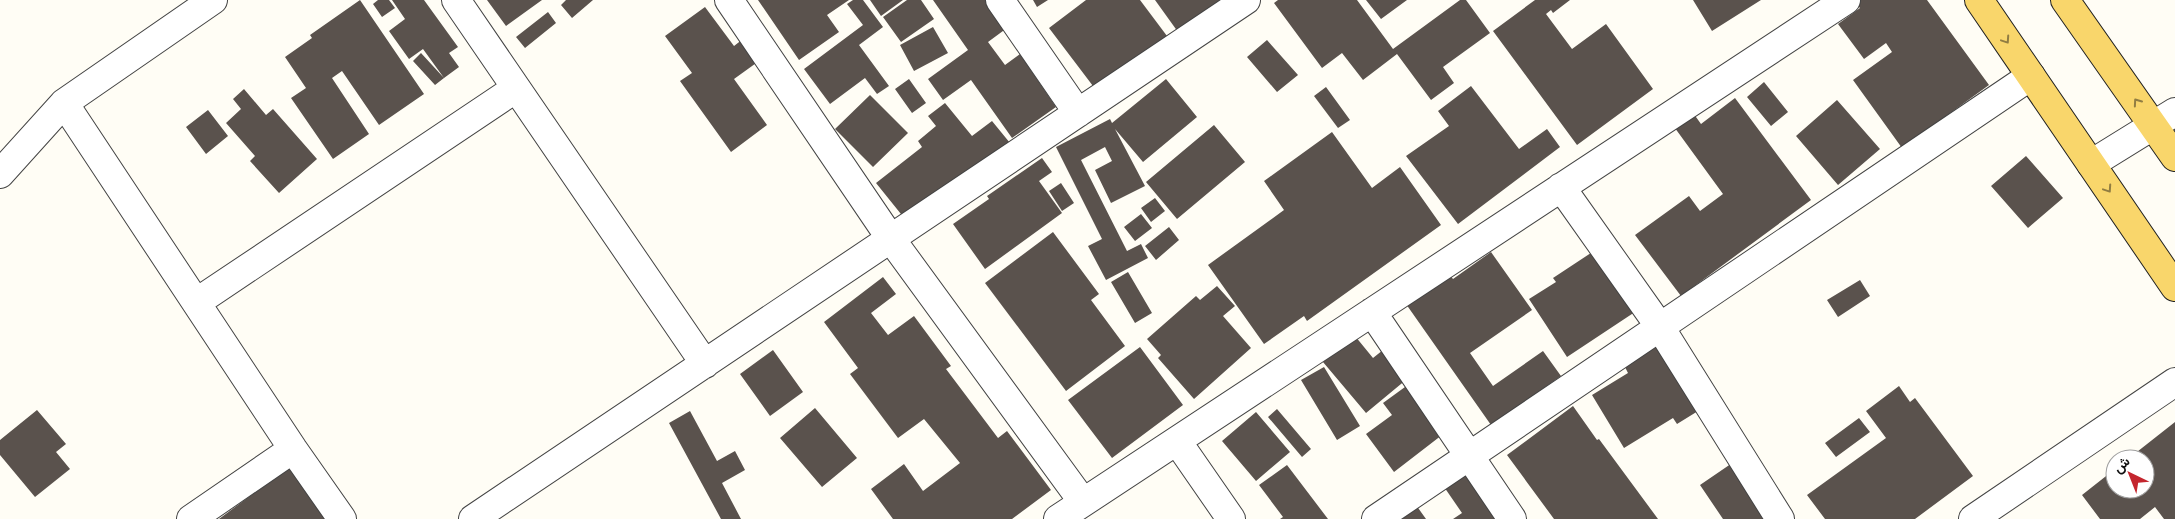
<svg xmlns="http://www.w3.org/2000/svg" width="2175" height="519" viewBox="0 0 2175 519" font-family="Bitter,Vazirmatn,serif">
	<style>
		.building { fill: #5a524d }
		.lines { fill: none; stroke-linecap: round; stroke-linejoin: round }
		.minor-casing { stroke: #444; stroke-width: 30 }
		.major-casing { stroke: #222; stroke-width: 30 }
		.minor { stroke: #fff; stroke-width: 28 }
		.major { stroke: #f9d66b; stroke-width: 28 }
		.oneway { stroke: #917d42 }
	</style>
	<rect width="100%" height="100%" fill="#fffdf5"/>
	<path class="building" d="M360 0 424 94 379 125 342 71 332 78 369 134 333 159 291 98 306 88 285 57 312 38 310 35Z
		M378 0H389L395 8 382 17 373 4Z
		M392 0H424L458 47 449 53 459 67 444 78 423 49 409 59 389 31 405 19Z
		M487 0H542L506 26Z
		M566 0H593L572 18 561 5Z
		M758 0H849L827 15 839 32 799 60Z
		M853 0H863L883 27 859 45 889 86 877 94 865 78 830 104 804 69 863 25 847 4Z
		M870 0H903L881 16Z
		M907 0H921L934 19 901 42 883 17Z
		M933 0H987L1007 28 988 42 1005 65 1020 54 1056 107 1012 138 971 80 943 100 928 79 968 50Z
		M1033 0H1048L1037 7Z
		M1086 0H1140L1167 36 1096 90 1049 28Z
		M1155 0H1223L1178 32Z
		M1278 0H1357L1393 49 1460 0H1466L1490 33 1443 67 1454 83 1431 100 1397 54 1363 80 1342 53 1322 68 1274 3Z
		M1366 0H1407L1381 19Z
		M1535 0H1570L1553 13 1551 10 1546 14 1572 49 1606 24 1653 89 1577 145 1493 31Z
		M1693 0H1761L1712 31Z
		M1861 0H1927L1989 85 1902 148 1853 80 1892 52 1886 43 1864 59 1838 24 1860 8 1856 4Z
		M705 7 734 46 743 39 759 61 734 79 767 125 731 152 680 81 692 73 665 36Z
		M548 12 556 23 525 48 516 37Z
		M933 27 948 53 914 71 900 45Z
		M1267 40 1298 75 1277 92 1247 57Z
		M421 53 444 78 435 85 413 61Z
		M909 79 926 103 912 113 895 89Z
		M1166 79 1197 117 1143 162 1115 129 1145 186 1111 203 1095 170 1112 161 1105 147 1081 160 1127 251 1141 244 1148 258 1106 280 1088 246 1102 239 1056 147 1110 119 1112 123Z
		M1764 82 1788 112 1771 126 1747 97Z
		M1471 86 1519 149 1547 129 1560 147 1458 224 1406 156 1449 126 1438 111Z
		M1326 87 1350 120 1338 128 1314 96Z
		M244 89 266 115 273 109 317 159 279 193 250 161 255 156 226 123 241 109 233 99Z
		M870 95 908 133 873 167 835 129Z
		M1735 98 1811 200 1681 296 1635 235 1689 196 1700 211 1723 194 1672 124 1691 110 1701 124Z
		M1837 100 1880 149 1838 185 1796 136Z
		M945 103 972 136 992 121 1010 143 909 224 876 183 922 147 918 141 936 126 928 116Z
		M208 110 228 136 206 154 186 127Z
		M1214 125 1245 162 1177 219 1146 182Z
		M1332 132 1372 188 1400 167 1441 225 1307 321 1304 316 1264 344 1208 265 1284 210 1264 181Z
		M2026 156 2063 198 2028 228 1991 186Z
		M1042 158 1052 172 1039 181 1062 213 985 269 953 224 989 199 987 196Z
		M1061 183 1074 203 1062 211 1049 191Z
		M1155 198 1165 211 1151 222 1141 208Z
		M1141 214 1152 228 1135 241 1124 227Z
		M1169 227 1179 240 1156 260 1145 246Z
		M1053 232 1099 294 1091 300 1125 346 1066 391 985 283Z
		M1603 245 1644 306 1567 357 1529 299 1556 282 1553 278Z
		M1491 252 1532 310 1470 353 1493 386 1543 351 1561 376 1491 425 1406 304 1449 274 1453 279Z
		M1128 272 1152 313 1135 323 1111 282Z
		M883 277 896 294 871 313 888 335 914 316 951 366 946 369 998 438 1007 431 1051 490 1012 519H893L871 489 904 464 923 491 960 463 924 419 898 438 850 374 858 368 824 322Z
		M1860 280 1870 296 1838 317 1827 300Z
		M1217 286 1235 306 1223 316 1251 348 1194 399 1158 358 1161 355 1147 339 1196 296 1200 300Z
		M1670 335 1711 403 1677 424 1673 418 1624 448 1592 395 1628 373 1623 363Z
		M1355 336 1373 358 1383 350 1407 379 1366 413 1323 362Z
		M1140 347 1183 405 1112 458 1068 400Z
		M773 350 803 392 770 416 740 374Z
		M1324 367 1360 426 1337 440 1301 380Z
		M1899 386 1910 402 1915 398 1973 476 1915 519H1825L1807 495 1886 438 1866 411Z
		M1405 387 1442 435 1394 472 1366 434 1392 415 1383 403Z
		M1573 406 1597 440 1599 439 1658 519H1554L1507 455Z
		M815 408 857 458 822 487 780 438Z
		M1277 409 1311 449 1302 457 1268 417Z
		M37 410 66 444 56 452 70 469 35 497 0 455V440Z
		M690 411 717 461 735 451 745 470 722 483 741 519H721L669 423Z
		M1256 412 1290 452 1256 481 1222 441Z
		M1859 418 1870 432 1836 457 1825 443Z
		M2175 422V519H2164L2155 507 2140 519H2100L2082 495 2115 469V489H2145V459H2128Z
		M1741 457 1766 519H1723L1700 485Z
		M1469 462 1508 519H1453L1462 513 1440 481Z
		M1287 465 1328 519H1280L1283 517 1259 485Z
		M293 466 331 519H219L250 496Z
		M1416 505 1426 519H1396Z"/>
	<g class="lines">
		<defs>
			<path id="minor" d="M456 0 705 364
				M729 0 891 239 1083 502
				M1000 0 1078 113
				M64 103 293 449 342 519
				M2091 164 2175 112
				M0 174 64 103 213 0
				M1561 187 1660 327 1780 519
				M197 302 515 89
				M1372 312 1512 519
				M1177 441 1231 519
				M191 519 293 449
				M473 519 1246 0
				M1058 519 1846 0
				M1376 519 2031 76
				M1973 519 2175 382"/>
			<path id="major" d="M1979 0 2175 287
				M2065 0 2175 157"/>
		</defs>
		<use href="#minor" class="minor-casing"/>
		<use href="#major" class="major-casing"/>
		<use href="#minor" class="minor"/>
		<use href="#major" class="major"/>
	</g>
	<defs><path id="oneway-chevron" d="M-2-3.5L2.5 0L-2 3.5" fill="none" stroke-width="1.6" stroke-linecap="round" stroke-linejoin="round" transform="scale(1.25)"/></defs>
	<g class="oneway">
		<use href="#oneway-chevron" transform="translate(2006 40) rotate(56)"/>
		<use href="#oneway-chevron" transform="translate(2137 102) rotate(-125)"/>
		<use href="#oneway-chevron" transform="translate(2108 189) rotate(56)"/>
	</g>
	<g transform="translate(2130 474) rotate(317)"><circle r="24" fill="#ffffff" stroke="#a0a0a0"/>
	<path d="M0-4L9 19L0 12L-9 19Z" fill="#c4262e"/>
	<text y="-8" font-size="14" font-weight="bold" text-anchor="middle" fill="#111111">ش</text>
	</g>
</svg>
